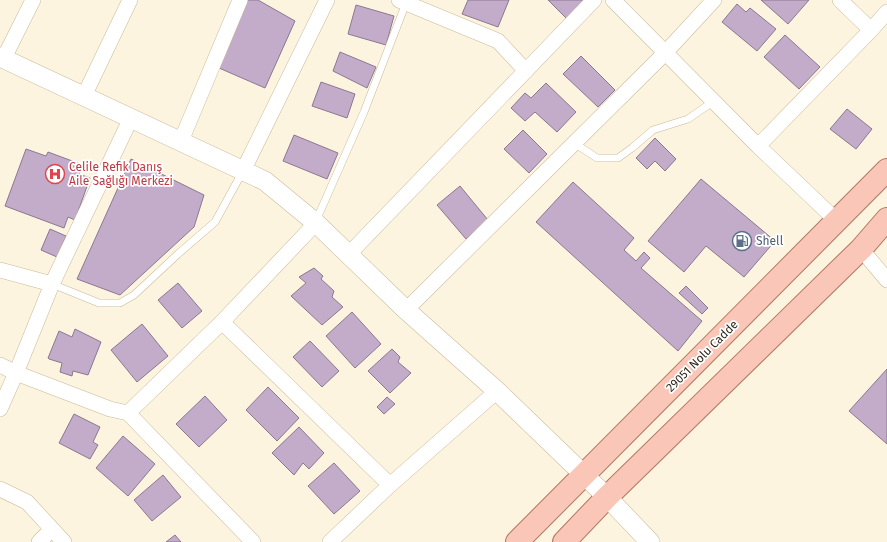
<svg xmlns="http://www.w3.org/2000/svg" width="887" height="542" viewBox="0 0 887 542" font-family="'Fira Sans',sans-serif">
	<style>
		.building { fill: #c2acca; stroke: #8c7793 }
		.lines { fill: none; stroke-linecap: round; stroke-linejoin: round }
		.service-casing { stroke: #c8ba99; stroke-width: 8 }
		.minor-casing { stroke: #c8ba99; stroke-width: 16 }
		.tertiary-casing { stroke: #c8ba99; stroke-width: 20 }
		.primary-casing { stroke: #b17762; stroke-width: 24 }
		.service { stroke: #fff; stroke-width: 7 }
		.minor { stroke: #fff; stroke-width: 15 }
		.tertiary { stroke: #fff; stroke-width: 19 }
		.primary { stroke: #fac6b7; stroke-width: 22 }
		.labels { text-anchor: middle; stroke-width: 3.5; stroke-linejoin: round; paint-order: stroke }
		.health-label { font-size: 12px; fill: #be3a42; stroke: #fff; text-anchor: start }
		.service-label { font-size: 12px; fill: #4e5e75; stroke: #fff; text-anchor: start }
		.street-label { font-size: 12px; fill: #2f2a1c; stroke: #fff }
	</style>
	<rect width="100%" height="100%" fill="#fdf4df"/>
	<path class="building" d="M246 0H258L295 21 265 88 219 68Z
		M468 0H509L498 27 462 14Z
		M548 0H590L571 23Z
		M761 0H809L788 24Z
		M737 4 746 12 750 8 776 29 757 51 722 22Z
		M356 5 394 16 386 45 348 34Z
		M785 35 820 67 799 89 764 57Z
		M340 52 376 67 367 88 333 71Z
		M581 56 615 90 598 107 563 74Z
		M321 82 355 94 347 118 312 106Z
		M546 83 576 112 557 132 535 112 525 121 511 108 525 93 531 98Z
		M847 109 872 129 856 149 830 129Z
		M523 130 547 154 529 173 504 149Z
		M294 135 338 153 327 179 283 161Z
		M655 138 676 159 665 171 655 161 647 169 636 158Z
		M26 149 46 156 48 152 83 165 79 174 90 178 75 220 68 217 64 228 5 206Z
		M131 159 204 195 194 227 120 295 77 279Z
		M701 179 775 241 744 277 706 246 684 272 648 241Z
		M573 182 634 238 624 250 636 261 644 252 650 258 641 268 702 321 678 351 536 222Z
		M460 186 488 220 466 239 437 205Z
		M50 229 66 236 57 257 41 250Z
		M314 268 323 276 321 279 334 291 332 297 343 307 322 325 291 296 306 283 299 277Z
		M178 283 202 311 182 328 158 300Z
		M686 286 708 308 702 314 679 293Z
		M352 312 381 344 355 368 326 336Z
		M142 324 168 356 137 382 111 350Z
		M75 329 101 342 88 375 73 371 72 376 60 372 62 363 49 359 48 358 59 331 72 337Z
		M310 341 339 371 322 387 293 357Z
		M392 349 400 357 398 362 411 373 390 393 368 371Z
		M887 369V444L849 411Z
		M268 387 299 418 277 441 246 410Z
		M205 396 227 420 199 447 176 424Z
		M387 397 395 404 384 414 377 407Z
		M74 414 100 427 93 442 98 445 90 459 59 443Z
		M299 427 324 453 309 469 303 463 294 475 272 453Z
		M123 436 155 464 128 496 96 468Z
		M334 463 360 491 334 514 308 486Z
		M163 475 181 497 152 521 134 500Z
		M175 535 181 542H166Z"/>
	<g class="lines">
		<defs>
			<path id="service" d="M574 143 597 158H618L632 148 653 130 688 119 714 101
				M316 221 364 112 406 3
				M52 284 99 303H120L134 295 178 254 215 222 243 171"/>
			<path id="minor" d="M399 0 498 41 526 71
				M613 0 758 146 837 221
				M871 30 887 12
				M4 58 33 0
				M84 96 130 0
				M181 141 240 0
				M758 146 871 30 840 0
				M243 171 327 0
				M861 249 887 280
				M349 254 594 0
				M0 270 52 284
				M406 310 665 53 714 0
				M222 322 390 485
				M0 365 16 373 110 409 128 413 253 542
				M0 409 16 373 52 284 131 118
				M128 413 222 322 316 223
				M0 489 27 502 64 542
				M39 542 52 529
				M330 542 390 485 497 391"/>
			<path id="tertiary" d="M0 57 265 181 316 223 406 310 497 391 607 497 650 542"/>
			<path id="primary" d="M517 542 887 170
				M564 542 607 497 861 249 887 219"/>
		</defs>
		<use href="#service" class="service-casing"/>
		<use href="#minor" class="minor-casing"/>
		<use href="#tertiary" class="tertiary-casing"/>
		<use href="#primary" class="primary-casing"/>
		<use href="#service" class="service"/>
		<use href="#minor" class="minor"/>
		<use href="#tertiary" class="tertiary"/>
		<use href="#primary" class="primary"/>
	</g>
	<defs>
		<symbol id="hospital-ring" viewBox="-11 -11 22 22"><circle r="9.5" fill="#fff" stroke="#e0444e" stroke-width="1.5"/><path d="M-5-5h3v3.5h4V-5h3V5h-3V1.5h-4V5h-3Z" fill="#e0444e"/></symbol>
		<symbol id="fuel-ring" viewBox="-11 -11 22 22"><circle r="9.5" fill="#fff" stroke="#5c6f8a" stroke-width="1.5"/><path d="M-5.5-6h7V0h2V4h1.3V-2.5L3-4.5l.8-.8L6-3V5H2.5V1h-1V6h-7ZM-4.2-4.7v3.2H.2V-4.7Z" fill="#5c6f8a"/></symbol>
	</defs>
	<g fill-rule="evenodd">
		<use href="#hospital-ring" x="44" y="163" width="22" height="22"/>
		<use href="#fuel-ring" x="731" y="230" width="22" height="22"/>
	</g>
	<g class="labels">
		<g class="health-label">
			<text x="69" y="171">Celile Refik Danış<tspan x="69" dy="14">Aile Sağlığı Merkezi</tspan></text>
		</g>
		<g class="service-label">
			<text x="756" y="245">Shell</text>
		</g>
		<g class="street-label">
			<text transform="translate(702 356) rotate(-45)" y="4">29051 Nolu Cadde</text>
		</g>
	</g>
</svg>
